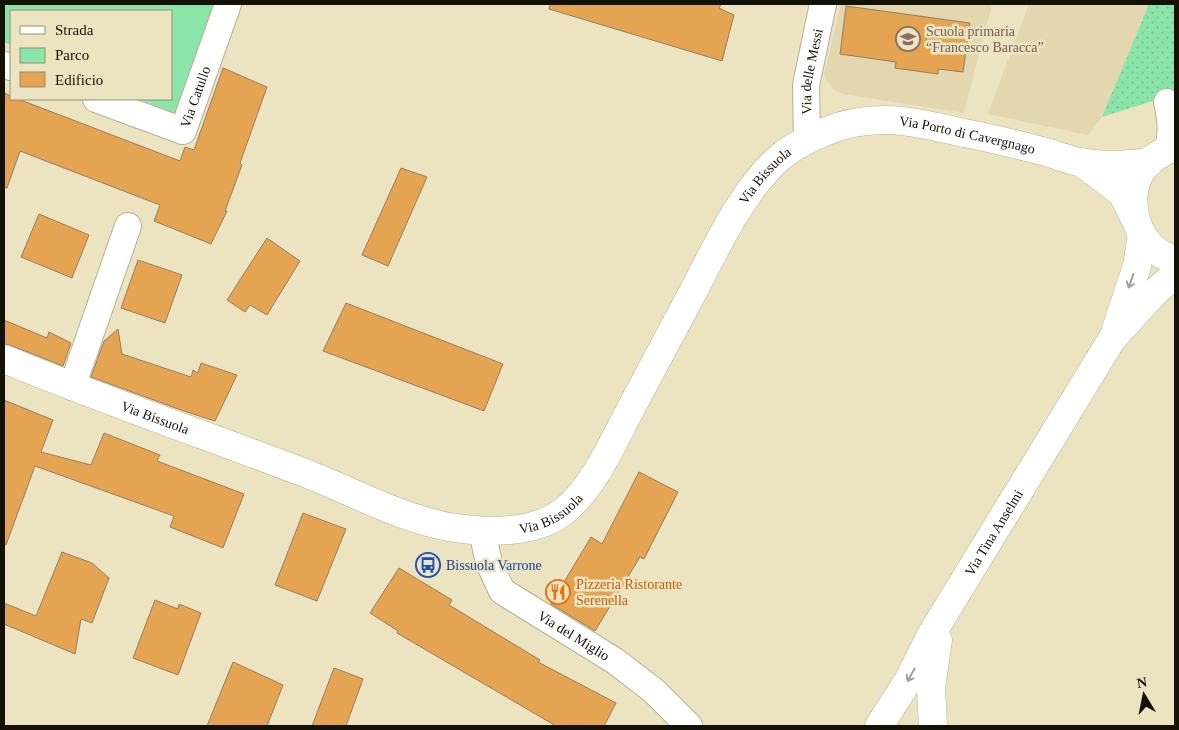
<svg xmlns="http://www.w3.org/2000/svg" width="1179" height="730" viewBox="0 0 1179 730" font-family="'Times New Roman',serif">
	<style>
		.built { fill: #e2d7af }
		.grass { fill: url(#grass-dots) }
		.park { fill: #8be5a8 }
		.building { fill: #e4a451; stroke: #947e64 }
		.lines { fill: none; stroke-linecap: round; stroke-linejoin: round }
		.minor-casing { stroke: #b9b191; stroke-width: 28 }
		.tertiary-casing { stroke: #b9b191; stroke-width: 29 }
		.minor { stroke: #fff; stroke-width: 26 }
		.tertiary { stroke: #fff; stroke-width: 28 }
		.oneway { stroke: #a1a09b }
		.labels { text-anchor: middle; stroke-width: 5; stroke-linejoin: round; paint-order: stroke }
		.education-label { font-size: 14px; fill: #785e54; stroke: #ece3c1; text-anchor: start }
		.street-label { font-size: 14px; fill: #141106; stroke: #ece3c1 }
		.transit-label { font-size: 14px; fill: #164399; stroke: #ece3c1; text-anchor: start }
		.food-label { font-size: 14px; fill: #c56008; stroke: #ece3c1; text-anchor: start }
	</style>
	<defs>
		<pattern id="grass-dots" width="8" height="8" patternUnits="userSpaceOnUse" patternTransform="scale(1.25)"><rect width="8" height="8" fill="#8be5a8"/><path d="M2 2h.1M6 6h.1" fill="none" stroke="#77c38f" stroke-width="1.8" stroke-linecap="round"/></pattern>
	</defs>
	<rect width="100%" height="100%" fill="#ece3c1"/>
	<path class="built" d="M841 4H992L964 113 843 94 834 90 826 80 824 74Z
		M1029 4H1149L1102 117 1088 135 988 114Z"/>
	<path class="grass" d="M1149 4H1175V94L1102 117Z"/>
	<path class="park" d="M4 4H216L175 114 139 99H171V11H11V45L4 42Z"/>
	<path class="building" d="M550 4H721L719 8 734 15 722 61 549 9Z
		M846 6 970 23 963 72 938 69V74L895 68 896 62 840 54Z
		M223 68 267 87 240 163 242 165 225 211H227L211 244 154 221 160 205 20 151 7 188 4 187V93L11 96V99H18L180 161 185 147 194 150Z
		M401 168 427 177 388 266 362 255Z
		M39 214 89 235 72 278 21 257Z
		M267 238 300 261 267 315 250 305 245 312 227 300Z
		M138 260 182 275 165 323 121 308Z
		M346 303 503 364 484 411 323 351Z
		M4 320 47 338 49 332 71 343 63 366 10 345 4 344Z
		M118 329 122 354 191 377 193 370 198 373 201 363 237 375 215 421 181 410 91 377 104 341Z
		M4 400 53 420 41 452 91 465 104 433 160 455 157 461 244 494 223 548 170 527 174 516 35 466 6 545 4 544Z
		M639 472 678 492 644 559 640 557 595 631 551 604 591 537 602 544Z
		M303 513 346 529 317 601 275 585Z
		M62 552 92 563 109 578 92 623 81 619 75 654 4 624V603L36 616Z
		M399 568 452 600 449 605 540 660 538 662 616 703 604 726H556L397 633 398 631 370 613Z
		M155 600 178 609 179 604 201 613 178 675 133 658Z
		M233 662 283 685 267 726H207Z
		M334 668 363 679 346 726H312Z"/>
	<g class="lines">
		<defs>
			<g id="minor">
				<path d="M4 65 11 67"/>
				<path id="s1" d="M96 99 183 131 228 4"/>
				<path d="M1167 102C1171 119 1172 132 1168 149"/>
				<path id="s2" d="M807 140 806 85 823 4"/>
				<path d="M72 387 128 226"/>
				<path id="s3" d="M482 531 489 563 502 591 615 661 654 691 689 726"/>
			</g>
			<g id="tertiary">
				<path d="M1175 146C1165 151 1154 156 1146 165 1124 190 1132 236 1161 254 1165 256 1171 258 1175 260"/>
				<path d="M1081 162 1122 193 1134 217"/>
				<path d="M1116 329 1137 266 1142 234"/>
				<path id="s4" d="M4 359C103 400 205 435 305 473 357 493 408 523 463 529 495 533 538 532 564 511 593 488 612 444 629 412 651 370 673 329 695 288 717 245 746 184 784 154 796 145 812 137 827 131 874 111 917 122 964 133 992 138 1019 145 1046 152 1057 155 1068 160 1080 162 1100 166 1129 165 1150 162"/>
				<path id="s5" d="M879 726 908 681 931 635 1112 339 1152 295 1175 274"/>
				<path d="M933 726 931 688 938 640"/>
			</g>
		</defs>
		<use href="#minor" class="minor-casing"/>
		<use href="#tertiary" class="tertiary-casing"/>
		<use href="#minor" class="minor"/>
		<use href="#tertiary" class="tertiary"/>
	</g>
	<defs><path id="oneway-shaft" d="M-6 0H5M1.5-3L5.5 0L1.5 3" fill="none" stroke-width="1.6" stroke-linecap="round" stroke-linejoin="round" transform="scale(1.25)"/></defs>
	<g class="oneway">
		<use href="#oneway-shaft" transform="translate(1131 281) rotate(109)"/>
		<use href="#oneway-shaft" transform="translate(911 675) rotate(119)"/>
	</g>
	<defs>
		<symbol id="school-ring" viewBox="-11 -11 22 22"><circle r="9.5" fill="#ece3c1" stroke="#8d6e63" stroke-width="1.5"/><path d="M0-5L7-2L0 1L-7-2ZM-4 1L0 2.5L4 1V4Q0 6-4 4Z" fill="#8d6e63"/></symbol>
		<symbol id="bus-ring" viewBox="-11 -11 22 22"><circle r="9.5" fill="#ece3c1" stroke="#1a4fb4" stroke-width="1.5"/><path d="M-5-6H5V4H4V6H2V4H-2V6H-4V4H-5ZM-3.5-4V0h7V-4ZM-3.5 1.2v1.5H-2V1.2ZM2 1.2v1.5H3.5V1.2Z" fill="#1a4fb4"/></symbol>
		<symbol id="restaurant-ring" viewBox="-11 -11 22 22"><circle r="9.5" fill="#ece3c1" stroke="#e8710a" stroke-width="1.5"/><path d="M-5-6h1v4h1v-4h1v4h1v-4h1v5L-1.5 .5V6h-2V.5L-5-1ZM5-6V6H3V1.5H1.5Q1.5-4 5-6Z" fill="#e8710a"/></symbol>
	</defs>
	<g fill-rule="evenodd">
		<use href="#school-ring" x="894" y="25" width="28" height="28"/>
		<use href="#bus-ring" x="414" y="551" width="28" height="28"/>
		<use href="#restaurant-ring" x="544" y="578" width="28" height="28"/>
	</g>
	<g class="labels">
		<g class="education-label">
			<text x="926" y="36">Scuola primaria<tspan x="926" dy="16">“Francesco Baracca”</tspan></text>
		</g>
		<g class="street-label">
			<text dy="5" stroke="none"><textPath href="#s2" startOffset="69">Via delle Messi</textPath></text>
			<text dy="5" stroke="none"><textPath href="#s1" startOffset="129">Via Catullo</textPath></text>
			<text dy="5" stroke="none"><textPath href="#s4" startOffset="1209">Via Porto di Cavergnago</textPath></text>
			<text dy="5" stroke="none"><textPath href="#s4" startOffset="988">Via Bissuola</textPath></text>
			<text dy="5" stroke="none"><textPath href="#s4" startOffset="162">Via Bissuola</textPath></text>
			<text dy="5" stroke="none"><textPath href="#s4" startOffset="582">Via Bissuola</textPath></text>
			<text dy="5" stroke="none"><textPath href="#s5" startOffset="225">Via Tina Anselmi</textPath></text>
			<text dy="5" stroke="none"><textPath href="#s3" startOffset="148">Via del Miglio</textPath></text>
		</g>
		<g class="transit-label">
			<text x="446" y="570">Bissuola Varrone</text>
		</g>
		<g class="food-label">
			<text x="576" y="589">Pizzeria Ristorante<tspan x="576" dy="16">Serenella</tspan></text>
		</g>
	</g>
	<rect width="1179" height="730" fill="none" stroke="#141106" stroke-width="10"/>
	<rect x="10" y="10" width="162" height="90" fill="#ece3c1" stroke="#968f76"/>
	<rect x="20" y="26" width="25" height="8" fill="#ffffff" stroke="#968f76"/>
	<text x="55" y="35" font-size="15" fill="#141106">Strada</text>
	<rect x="20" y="48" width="25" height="15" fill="#8be5a8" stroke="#968f76"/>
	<text x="55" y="60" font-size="15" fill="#141106">Parco</text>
	<rect x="20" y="72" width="25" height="15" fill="#e4a451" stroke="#968f76"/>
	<text x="55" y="85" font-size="15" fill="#141106">Edificio</text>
	<g transform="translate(1144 695) rotate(350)" stroke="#ece3c1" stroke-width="4" paint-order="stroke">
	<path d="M0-4L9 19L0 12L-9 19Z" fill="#141106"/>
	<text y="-8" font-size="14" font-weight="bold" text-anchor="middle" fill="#141106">N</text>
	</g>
</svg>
